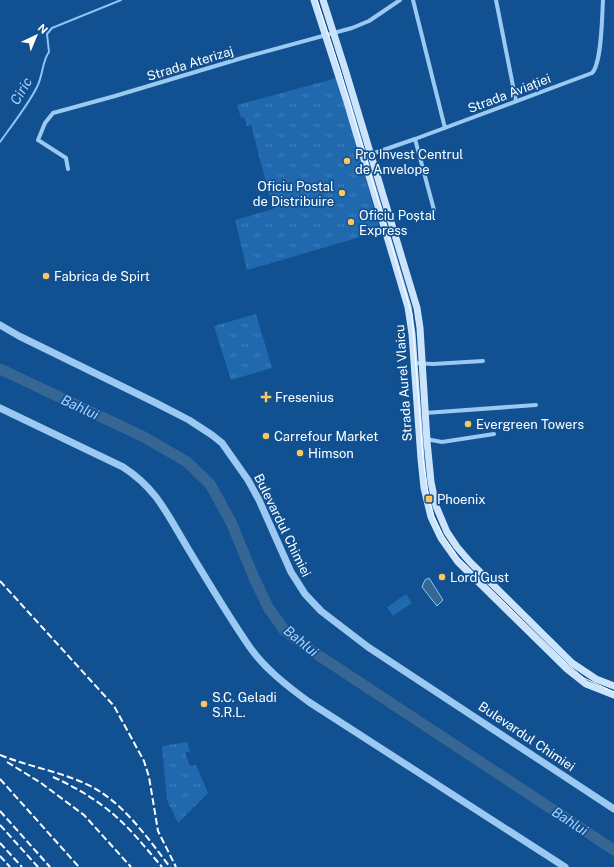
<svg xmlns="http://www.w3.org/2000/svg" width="614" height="867" viewBox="0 0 614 867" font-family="'Public Sans',sans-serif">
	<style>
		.grass { fill: url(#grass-tufts) }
		.garden { fill: #2069ae }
		.water { fill: #366694; stroke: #8ec5f6 }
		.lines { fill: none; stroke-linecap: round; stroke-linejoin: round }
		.stream { stroke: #8ec5f6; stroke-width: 2 }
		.river { stroke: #366694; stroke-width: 11 }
		.minor { stroke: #9cc9f2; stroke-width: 4 }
		.tertiary { stroke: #9cc9f2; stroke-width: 7 }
		.secondary { stroke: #cbe4fc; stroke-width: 7 }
		.tram { stroke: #fff; stroke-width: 1 }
		.rail { stroke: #fff; stroke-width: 2; stroke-dasharray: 7 3; stroke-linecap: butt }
		.poi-dot { fill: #ffc65e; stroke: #115191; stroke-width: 1.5 }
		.labels { text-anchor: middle; stroke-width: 3.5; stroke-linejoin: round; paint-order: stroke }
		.street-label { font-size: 13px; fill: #fff; stroke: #115191 }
		.poi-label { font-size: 13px; fill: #fff; stroke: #115191; text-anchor: start }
		.water-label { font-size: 14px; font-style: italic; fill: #a8d3fa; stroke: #115191 }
	</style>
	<defs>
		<pattern id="grass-tufts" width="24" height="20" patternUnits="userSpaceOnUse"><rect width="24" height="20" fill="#2069ae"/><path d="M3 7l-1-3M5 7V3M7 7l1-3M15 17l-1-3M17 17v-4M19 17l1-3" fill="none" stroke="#4180ba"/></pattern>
	</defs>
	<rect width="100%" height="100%" fill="#115191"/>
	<path class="grass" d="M337 78 379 226 362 231 364 236 247 270 235 220 273 209 251 125 247 126 244 117 241 118 237 105Z
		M256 314 272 368 231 380 214 326Z
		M187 742 190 751 185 753 190 766 196 765 208 793 178 823 167 800 162 746Z"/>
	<path class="garden" d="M406 594 412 603 393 616 387 607Z"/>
	<path class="water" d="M429 578 443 600 437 606 422 587 425 580Z"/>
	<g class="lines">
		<path class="stream" d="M0 142C12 125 28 105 37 87 43 76 42 61 49 52L47 34 52 28 121 0"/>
		<path class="river" d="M0 369 144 437 187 462 210 484 231 522 255 580 268 607 284 630 315 653 614 850"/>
		<path class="minor" d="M413 0 445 128
			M496 0 516 101
			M415 139 434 210 431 214
			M363 157 415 139 592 73C602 63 602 15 603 0
			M68 169 66 158 38 140 45 123 53 113 115 96 242 58 352 28 369 21 400 0
			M414 363 433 364 483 361
			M425 413 536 405
			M426 439 442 442 494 434"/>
		<path class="tertiary" d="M0 325 19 336 156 403 189 420 212 435 222 443 248 480 259 500 291 572 305 594 321 611 368 647 614 809
			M0 408 123 467C157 489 167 514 187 547 207 580 227 614 249 646 264 668 287 686 309 702L565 867"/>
		<path class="secondary" d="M314 0 347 102 408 307 412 334 421 459 424 488 431 517 441 538 458 562 567 669 586 684 614 695
			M323 0 345 69 417 308 420 328 427 441 431 482 436 506 447 532 457 547 470 562 572 663 596 679 614 686"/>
		<path class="tram" d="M317 0 340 70 412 315 423 459 429 499 434 517 442 534 457 556 566 663 584 678 614 692"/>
		<path class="rail" d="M0 581 114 706 144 761 149 777 158 831 176 867
			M0 755C27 766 57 771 84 783 121 799 146 836 170 867
			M7 762 41 783 84 815 131 867
			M53 777C80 789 105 805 125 825 138 838 150 853 162 867
			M0 779 79 867
			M0 811 50 867
			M0 825 38 867
			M0 843 22 867
			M0 856 10 867"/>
	</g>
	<g class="poi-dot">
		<circle cx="347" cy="161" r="4"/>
		<circle cx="342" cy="193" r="4"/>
		<circle cx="351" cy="222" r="4"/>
		<circle cx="46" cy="276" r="4"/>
		<path d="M264 391h4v4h4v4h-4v4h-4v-4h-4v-4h4z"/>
		<circle cx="468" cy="424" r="4"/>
		<circle cx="266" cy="436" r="4"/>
		<circle cx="300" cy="453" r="4"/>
		<rect x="425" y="495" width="8" height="8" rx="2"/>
		<circle cx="442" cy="577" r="4"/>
		<circle cx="204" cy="704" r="4"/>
	</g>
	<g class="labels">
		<g class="street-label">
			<text transform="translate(190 63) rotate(-17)" y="5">Strada Aterizaj</text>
			<text transform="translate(509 93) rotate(-21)" y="5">Strada Aviației</text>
			<text transform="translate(403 383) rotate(-94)" y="5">Strada Aurel Vlaicu</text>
			<text transform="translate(283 525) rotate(64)" y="5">Bulevardul Chimiei</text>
			<text transform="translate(527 736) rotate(34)" y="5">Bulevardul Chimiei</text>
		</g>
		<g class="poi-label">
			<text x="355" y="159">Pro Invest Centrul<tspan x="355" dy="15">de Anvelope</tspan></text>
			<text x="334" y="191" text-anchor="end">Oficiu Postal<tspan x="334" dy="15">de Distribuire</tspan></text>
			<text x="359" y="220">Oficiu Poștal<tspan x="359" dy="15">Express</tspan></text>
			<text x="54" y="281">Fabrica de Spirt</text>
			<text x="275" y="402">Fresenius</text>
			<text x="476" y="429">Evergreen Towers</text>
			<text x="274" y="441">Carrefour Market</text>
			<text x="308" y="458">Himson</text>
			<text x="437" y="504">Phoenix</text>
			<text x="450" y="582">Lord Gust</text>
			<text x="212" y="702">S.C. Geladi<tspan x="212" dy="15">S.R.L.</tspan></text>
		</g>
		<g class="water-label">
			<text transform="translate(21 91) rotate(-60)" y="5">Ciric</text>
			<text transform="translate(80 407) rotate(25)" y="5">Bahlui</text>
			<text transform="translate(301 641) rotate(39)" y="5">Bahlui</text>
			<text transform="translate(570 821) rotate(33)" y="5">Bahlui</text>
		</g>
	</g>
	<g transform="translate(36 36) rotate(44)" stroke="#115191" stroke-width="3" paint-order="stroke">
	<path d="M0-3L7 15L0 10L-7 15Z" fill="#ffffff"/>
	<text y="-6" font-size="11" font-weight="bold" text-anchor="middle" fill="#ffffff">N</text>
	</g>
</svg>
